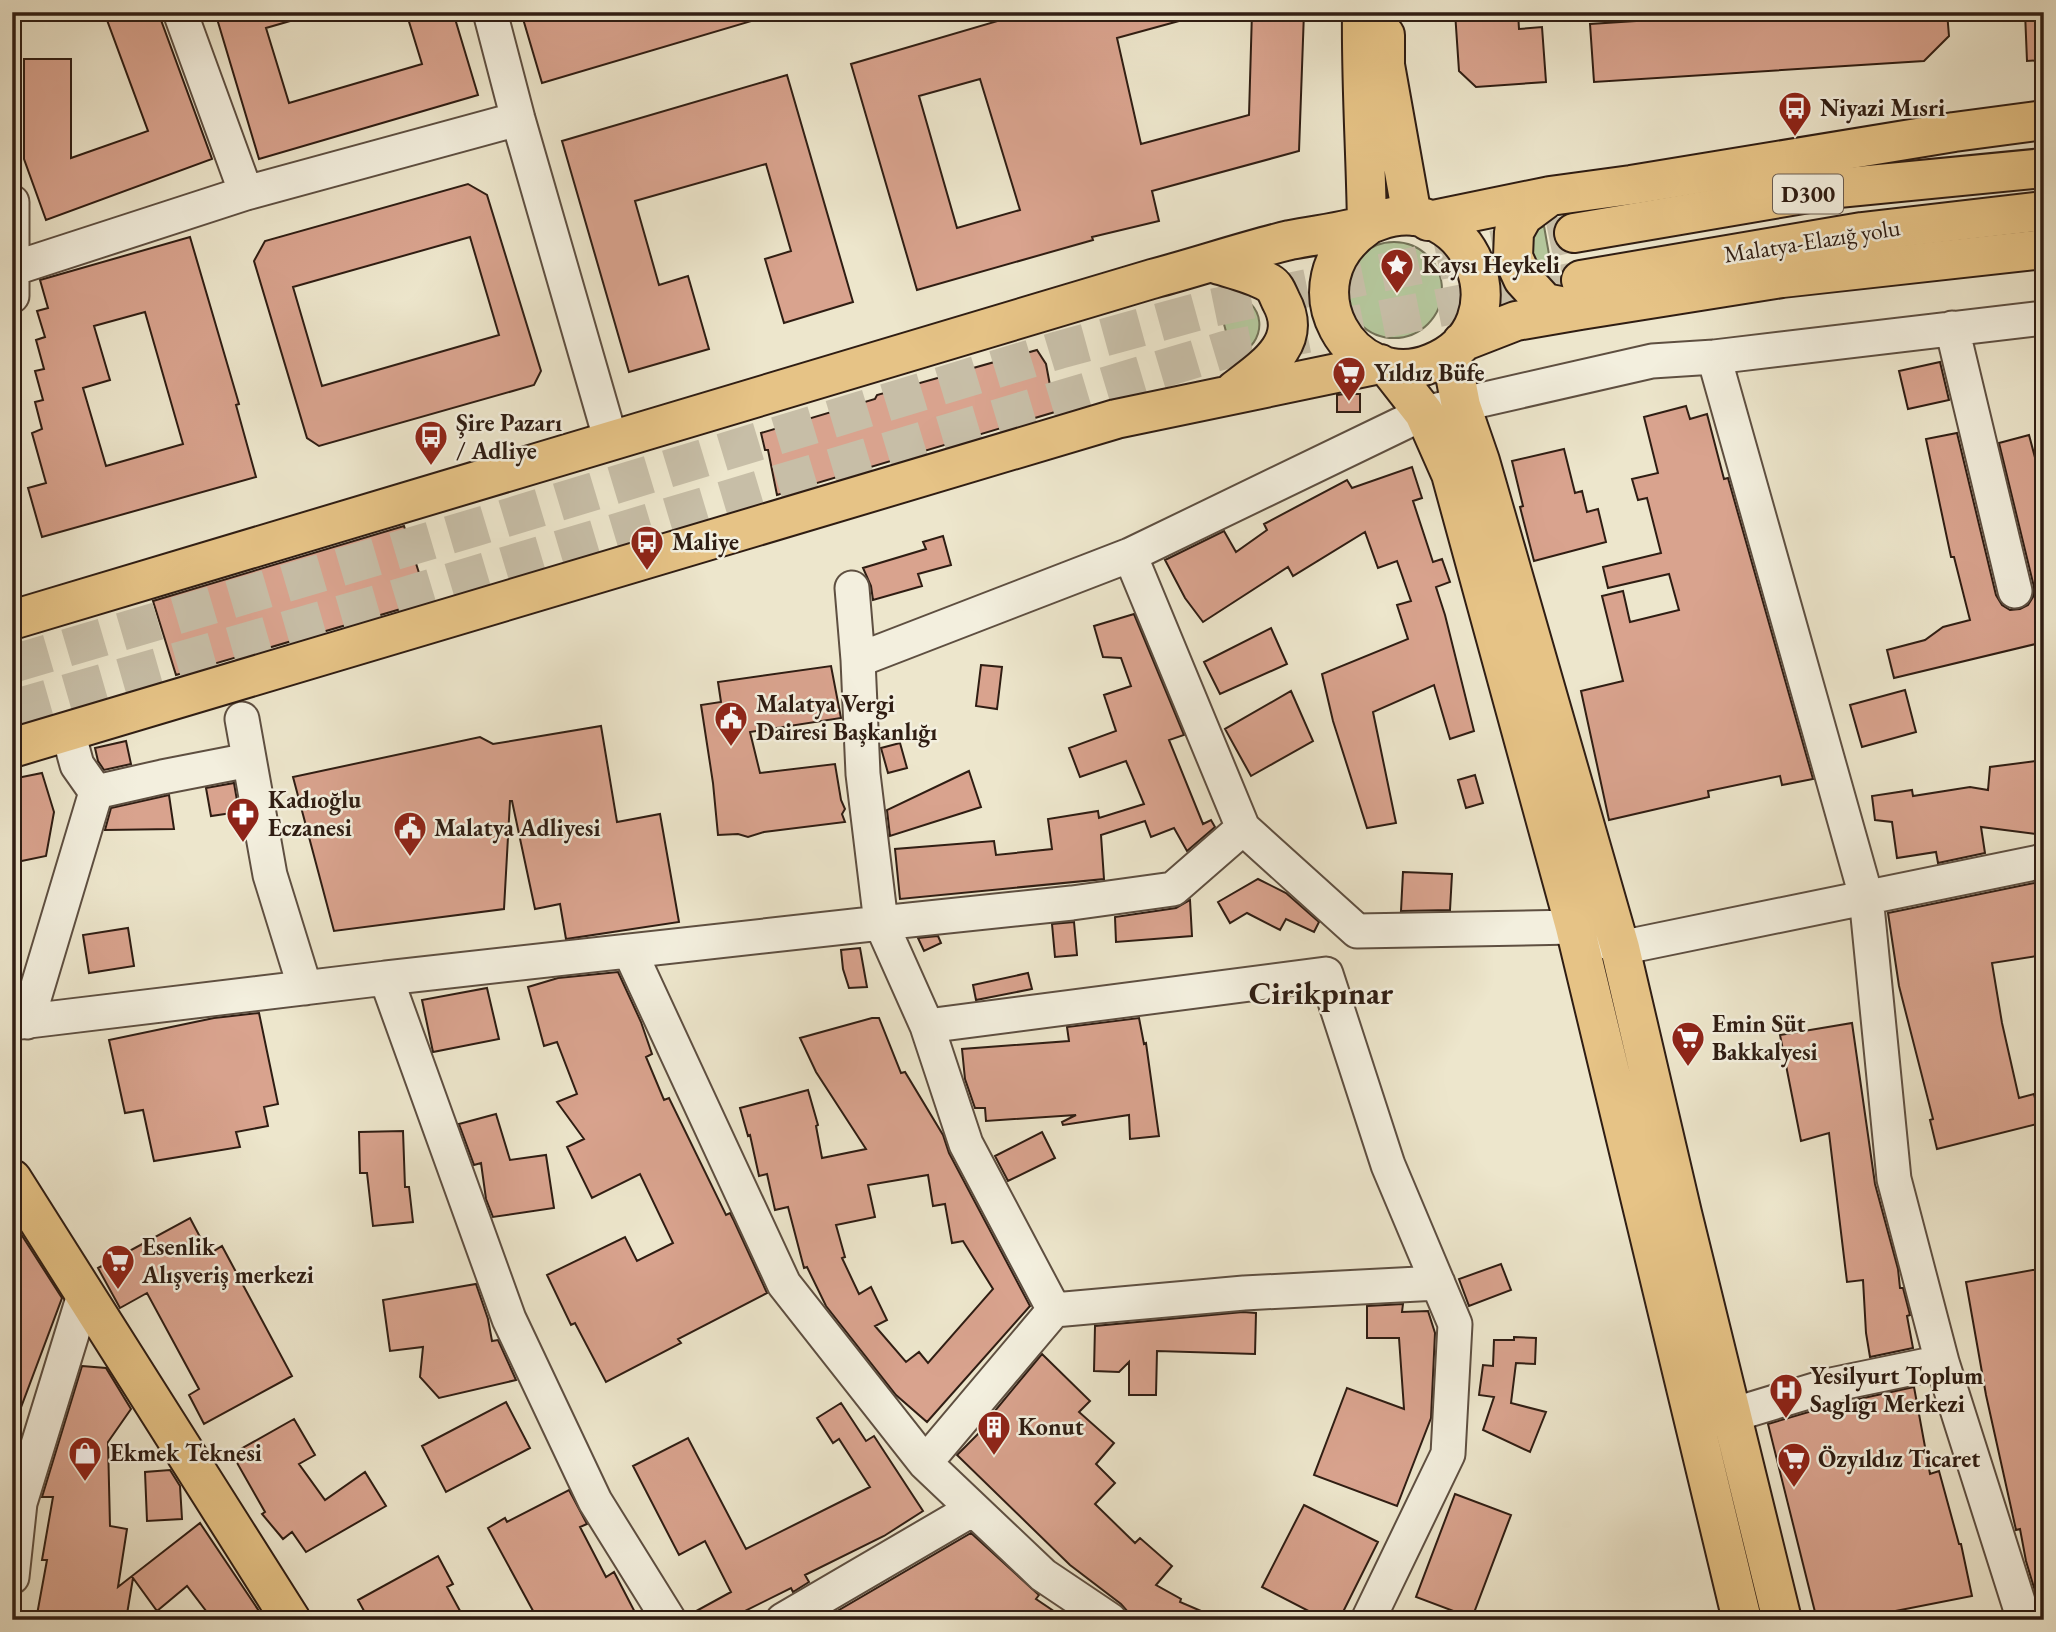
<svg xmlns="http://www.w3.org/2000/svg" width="2056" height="1632" viewBox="0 0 2056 1632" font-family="'EB Garamond',serif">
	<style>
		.green { fill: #b4c69b; stroke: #727257; stroke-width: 2 }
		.building { fill: #d9a38e; stroke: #2f1d13; stroke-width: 2; fill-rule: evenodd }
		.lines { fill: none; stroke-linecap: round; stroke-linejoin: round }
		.highway-tunnel { stroke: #c7bea7; stroke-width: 38; stroke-dasharray: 38 19; stroke-linecap: butt }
		.minor-casing { stroke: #5e4f41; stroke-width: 37 }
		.major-casing { stroke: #2f1d13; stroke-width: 42 }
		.highway-casing { stroke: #2f1d13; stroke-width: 42 }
		.minor { stroke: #f3efde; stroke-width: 33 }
		.major { stroke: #e6c386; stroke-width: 38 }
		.highway { stroke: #e6c386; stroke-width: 38 }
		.labels { text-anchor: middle; stroke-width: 5; stroke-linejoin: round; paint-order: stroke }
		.shield { fill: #f3efde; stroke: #6a5c50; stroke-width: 2 }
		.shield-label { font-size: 23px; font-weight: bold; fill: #2f1d13 }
		.poi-label { font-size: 24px; font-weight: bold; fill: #2f1d13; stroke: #f3efde; text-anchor: start }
		.street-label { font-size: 24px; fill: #2f1d13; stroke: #f3efde }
		.district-label { font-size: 32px; font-weight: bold; fill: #2f1d13; stroke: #f3efde }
	</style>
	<rect width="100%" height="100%" fill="#ede6cc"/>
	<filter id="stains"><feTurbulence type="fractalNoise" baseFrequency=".00286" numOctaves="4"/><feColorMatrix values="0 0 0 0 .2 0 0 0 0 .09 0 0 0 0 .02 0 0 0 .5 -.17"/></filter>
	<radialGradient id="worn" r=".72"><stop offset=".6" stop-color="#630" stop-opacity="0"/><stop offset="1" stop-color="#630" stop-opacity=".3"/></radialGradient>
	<path class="green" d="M1544 226 1556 294 1523 247 1535 231Z
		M1346 290a48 48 0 1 1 96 0a48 48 0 1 1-96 0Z
		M1227 292C1267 299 1271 343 1233 358L1216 294Z"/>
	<path class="building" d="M127 12H158L212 159 46 220 24 159V59H71V158L148 131 107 20Z
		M215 12H303L304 17 266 28 289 103 422 64 406 12H453L478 95 259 159Z
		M521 12H764L765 17 542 83Z
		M1028 12H1189L1190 18 1117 38 1141 144 1249 115 1252 12H1304L1299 151 1152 191 1159 221 1092 237 1093 240 917 290 851 64ZM980 79 1020 210 957 228 919 96Z
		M1455 12H1518L1519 29 1542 27 1546 82 1476 87 1459 71Z
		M1775 12H1947L1949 36 1924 61 1594 82 1590 24Z
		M2025 12H2044V60L2027 61Z
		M787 75 853 302 784 323 765 259 791 251 766 164 635 201 659 285 688 276 709 349 629 372 562 141Z
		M468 184 487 195 541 371 534 385 319 446 307 438 254 261 265 241ZM470 237 499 335 322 386 293 287Z
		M190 237 239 404 236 405 256 477 42 537 28 488 46 483 32 433 42 429 35 402 43 400 35 371 44 369 36 340 45 337 37 311 48 308 40 280ZM145 312 183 444 106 466 83 388 110 380 94 326Z
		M1037 350 1046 364 1055 412 777 495 768 450H765L761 433 875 399 877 395Z
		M1940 362 1949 400 1908 409 1899 371Z
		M1345 394H1360V412H1337V395Z
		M1686 406 1690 419 1707 414 1724 479 1728 478 1813 779 1782 785 1780 776 1708 791 1709 797 1609 820 1581 691 1623 681 1602 596 1623 591 1630 622 1679 610 1669 574 1608 588 1603 567 1661 553 1647 498 1638 500 1632 479 1658 473 1644 417Z
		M1957 433 1996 595 2002 605 2010 610 2020 609 2028 605 2033 597 2034 587 1999 443 2029 435 2037 465 2044 463V642L1894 678 1887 650 1925 640 1943 627 1970 620 1954 557H1951L1926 439Z
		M1564 449 1575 493 1582 491 1587 512 1598 509 1606 542 1534 561 1520 507 1523 506 1512 461Z
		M1412 467 1422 498 1413 501 1433 562 1442 559 1450 582 1436 587 1445 615 1474 731 1450 739 1434 685 1373 712 1396 823 1367 828 1333 721 1322 674 1408 639 1397 605 1411 601 1397 561 1378 568 1365 532 1293 576 1288 567 1203 622 1185 598 1165 560 1224 531 1236 552 1267 530 1264 524 1347 480 1352 488Z
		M404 526 428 601 176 675 153 601Z
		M943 536 951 565 918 574 922 586 873 600 871 586 863 568 926 549 923 542Z
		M1134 614 1184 735 1169 740 1203 824 1211 820 1215 827 1187 851 1174 828 1151 837 1145 821 1101 835 1104 879 900 899 895 849 994 841 996 855 1052 849 1048 819 1098 811 1099 818 1144 804 1126 761 1080 777 1069 748 1116 731 1104 695 1131 686 1121 658 1103 657 1094 626Z
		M1271 628 1287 664 1220 694 1204 662Z
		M981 665 1002 667 997 709 976 706Z
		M831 666 841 718 750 732 760 773 835 764 841 800 845 809 842 814 845 822 764 832 748 837 738 834 718 835 713 783 701 705 721 702 718 682Z
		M1905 690 1916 732 1862 747 1850 705Z
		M1291 691 1313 741 1251 776 1225 729Z
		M601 726 617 822 660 814 679 922 566 939 560 904 535 909 512 801H510L504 909 334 931 293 777 480 737 493 744Z
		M126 741 131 764 104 770 98 761 95 748Z
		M900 743 907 768 888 773 881 748Z
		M2044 760V835L1981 827 1985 853 1938 863 1936 852 1897 858 1892 822 1875 820 1872 796 1912 790 1913 796 1970 787 1988 790 1990 767Z
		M969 771 981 807 890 836 887 810Z
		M42 773 54 812 46 856 12 863V779Z
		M1475 775 1483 803 1466 808 1458 780Z
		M234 783 239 812 211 816 206 788Z
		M169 795 174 829 105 830 111 808Z
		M1403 872 1452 874 1450 910 1401 911Z
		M1258 879 1286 893 1319 922 1314 932 1286 919 1280 930 1247 913 1230 923 1218 902Z
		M2044 881V955L1992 963 2002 1023 2019 1098 2034 1094 2041 1123 1937 1149 1930 1120 1933 1119 1899 986 1888 913Z
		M1190 900 1192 936 1116 942 1115 917 1176 908Z
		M1074 922 1077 955 1055 957 1052 924Z
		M128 928 134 966 89 973 83 935Z
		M938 936 941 943 924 951 918 938Z
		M860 948 867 987 849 988 843 969 841 950Z
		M618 972 641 1022 652 1054 646 1057 664 1100 669 1098 726 1215 730 1213 734 1221 767 1293 678 1339 681 1343 606 1382 575 1323 571 1325 547 1275 625 1237 637 1261 673 1243 640 1174 592 1198 567 1147 584 1139 557 1102 577 1094 557 1042 544 1046 528 987 558 978Z
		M1028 973 1032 989 976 1000 973 985Z
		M487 988 499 1039 433 1052 422 1000Z
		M259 1013 278 1104 264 1107 268 1126 236 1132 240 1147 154 1161 143 1110 125 1113 109 1040 214 1018Z
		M872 1018H879L901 1073 905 1072 943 1135 949 1153 1030 1306 927 1422 896 1395 826 1306 807 1267 804 1268 788 1207 775 1210 767 1174 759 1176 750 1135 748 1136 740 1108 808 1090 818 1125 816 1126 822 1158 866 1149 816 1072 800 1038ZM928 1175 933 1206 945 1204 952 1243 963 1241 993 1289 928 1363 919 1352 906 1362 875 1326 887 1320 871 1287 859 1294 842 1258 845 1257 836 1225 875 1217 868 1185Z
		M1139 1018 1144 1044 1146 1043 1159 1136 1130 1139 1129 1115 1063 1125 1062 1122 1076 1115 986 1121 985 1108H975L965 1079 962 1049 1069 1041 1067 1027Z
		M1852 1023 1875 1184 1898 1269 1900 1288H1903L1910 1315 1907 1316 1913 1348 1870 1357 1866 1333 1863 1280 1847 1282 1829 1133 1801 1141 1780 1035Z
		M496 1114 510 1160 546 1155 554 1208 493 1217 486 1199 481 1163 474 1165 459 1124Z
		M403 1131 405 1187H409L413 1222 373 1226 367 1173H360L359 1132Z
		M1042 1132 1055 1158 1008 1181 995 1156Z
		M190 1218 209 1254 222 1246 292 1376 204 1424 189 1395 199 1389 147 1293 120 1308 98 1268Z
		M12 1220 62 1298 14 1426H12V1307L15 1306 12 1284Z
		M1501 1264 1511 1290 1469 1306 1459 1279Z
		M2044 1268V1610L2041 1611 2026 1561 2020 1529 2016 1530 1986 1395 1966 1282Z
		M476 1284 488 1319 492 1341 498 1340 516 1380 439 1398 420 1377 423 1347 390 1351 383 1300Z
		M1403 1304 1402 1312 1428 1311 1435 1333 1431 1418 1397 1506 1314 1475 1347 1388 1404 1409 1399 1338H1367V1306Z
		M1243 1312 1256 1313 1255 1354 1157 1351 1156 1395H1129V1362L1119 1372 1094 1371 1095 1326Z
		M1514 1337 1536 1338 1535 1364 1516 1363 1511 1403 1546 1412 1530 1452 1483 1430 1494 1397 1479 1395 1483 1365 1493 1366 1494 1340H1514Z
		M1042 1354 1090 1401 1079 1412 1114 1443 1096 1464 1115 1483 1095 1504 1135 1543 1140 1538 1172 1566 1156 1585 1181 1599 1180 1602 1222 1620H1135L1121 1604 1070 1565 957 1455 997 1415 994 1412Z
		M82 1366 106 1368 131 1409 108 1442 110 1526 127 1529 118 1587 200 1523 265 1620H213L187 1586 157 1611 133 1578 126 1620H36L47 1560H42L53 1497H42Z
		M1914 1387 1930 1474 1939 1471 1959 1544H1961L1972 1596 1880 1614 1882 1620H1817L1768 1424 1836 1404Z
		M506 1402 530 1448 446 1492 422 1446Z
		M841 1403 866 1441 874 1436 923 1511 884 1536 805 1575 809 1582 793 1592 791 1588 727 1620H688L687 1616 731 1592 705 1541 679 1555 633 1466 688 1438 746 1549 870 1487 839 1439 833 1443 817 1418Z
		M294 1419 315 1455 299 1464 325 1500 365 1472 386 1506 306 1552 292 1532 283 1539 262 1514 265 1512 232 1454Z
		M170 1470 180 1486 182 1519 147 1521 145 1472Z
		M569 1490 587 1524 580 1527 606 1577 614 1572 639 1620H538L488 1528 505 1518 507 1522Z
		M1455 1494 1511 1515 1472 1618 1416 1597Z
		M1304 1505 1378 1542 1339 1620H1326L1262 1587Z
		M971 1533 1039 1595 1036 1599 1067 1620H822Z
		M438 1556 453 1584 447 1587 465 1620H369L358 1600Z"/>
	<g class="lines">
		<path class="highway-tunnel" d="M12 664 473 528 1059 350 1211 308 1574 233
			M12 709 384 602 1225 350 1581 280"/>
		<defs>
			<path id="minor" d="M180 12 246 193
				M490 12 518 119 611 441
				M12 202V296
				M12 269 246 193 518 119
				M1952 328 2015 591
				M1714 357 1866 896 1894 1179 1942 1362
				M1130 555 1243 828 1357 931 1575 927 1620 948 2044 861
				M852 588 858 660
				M242 719 270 875 305 988
				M96 792 162 777 249 760
				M1243 828 1173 889 1072 903 881 923 863 774 858 660 1130 555 1424 413 1652 361 1714 357 2044 318
				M630 952 784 1284 925 1463 1043 1575 1110 1620
				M386 978 881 923 927 1026 1326 974 1388 1165 1455 1324 1448 1454 1368 1620
				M27 1022 96 792 77 765 68 732
				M12 1023 386 978 509 1319 595 1501 669 1620
				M1054 1310 1244 1293 1438 1283
				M1732 1415 1831 1385 1942 1362 2024 1620
				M925 1463 1054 1310 966 1144 927 1026
				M12 1577 20 1503 84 1295
				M783 1620 973 1509"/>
			<path id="major" d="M1362 12C1361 83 1366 154 1367 226
				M1385 35V65L1412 216
				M1550 196 1523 216 1514 232 1513 257 1523 279 1545 303 1580 310
				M1428 221 1550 196 1631 185 1954 132 2044 120
				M1213 263C1232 269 1252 273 1269 283 1276 287 1278 295 1281 301 1304 343 1264 368 1234 391
				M1462 342 1516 321 1580 310 1782 278 2044 249
				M1451 354 1461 406 1480 461 1620 948 1682 1213 1782 1620
				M1388 367 1424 413 1451 474 1575 927 1742 1620
				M12 620 1152 279C1198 267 1244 251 1290 240 1319 234 1350 232 1378 221 1470 187 1526 325 1432 363 1352 396 1284 283 1367 226
				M12 748 1116 419 1380 364
				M12 1179 291 1620"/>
			<path id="highway" d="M1574 233 1838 188 2044 168
				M1581 280 1862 232 2044 211"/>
		</defs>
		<use href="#minor" class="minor-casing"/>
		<use href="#major" class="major-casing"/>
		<use href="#highway" class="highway-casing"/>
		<use href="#minor" class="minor"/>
		<use href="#major" class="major"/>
		<use href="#highway" class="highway"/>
	</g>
	<defs>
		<symbol id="bus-pin" viewBox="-11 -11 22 30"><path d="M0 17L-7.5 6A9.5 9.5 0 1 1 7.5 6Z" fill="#8f2418" stroke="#f3efde"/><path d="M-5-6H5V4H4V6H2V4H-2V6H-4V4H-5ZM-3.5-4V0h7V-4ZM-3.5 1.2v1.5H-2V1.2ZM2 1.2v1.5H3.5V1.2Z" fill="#fff"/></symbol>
		<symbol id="sight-pin" viewBox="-11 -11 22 30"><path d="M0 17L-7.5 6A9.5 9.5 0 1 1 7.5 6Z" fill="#8f2418" stroke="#f3efde"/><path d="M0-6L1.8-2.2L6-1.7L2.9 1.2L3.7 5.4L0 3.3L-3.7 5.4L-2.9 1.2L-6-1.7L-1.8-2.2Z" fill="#fff"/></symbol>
		<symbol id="supermarket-pin" viewBox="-11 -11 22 30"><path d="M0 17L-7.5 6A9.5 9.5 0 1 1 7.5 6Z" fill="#8f2418" stroke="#f3efde"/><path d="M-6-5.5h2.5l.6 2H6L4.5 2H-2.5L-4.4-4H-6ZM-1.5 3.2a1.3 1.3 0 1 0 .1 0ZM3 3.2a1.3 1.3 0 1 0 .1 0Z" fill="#fff"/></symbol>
		<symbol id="civic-pin" viewBox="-11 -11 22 30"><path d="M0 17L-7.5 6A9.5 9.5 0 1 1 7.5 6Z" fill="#8f2418" stroke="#f3efde"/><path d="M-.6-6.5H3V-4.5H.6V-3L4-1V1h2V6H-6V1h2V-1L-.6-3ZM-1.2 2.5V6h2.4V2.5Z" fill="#fff"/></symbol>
		<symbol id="pharmacy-pin" viewBox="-11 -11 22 30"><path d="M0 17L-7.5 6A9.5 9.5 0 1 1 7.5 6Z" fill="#8f2418" stroke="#f3efde"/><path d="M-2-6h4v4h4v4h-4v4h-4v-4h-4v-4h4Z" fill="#fff"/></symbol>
		<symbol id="hospital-pin" viewBox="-11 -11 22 30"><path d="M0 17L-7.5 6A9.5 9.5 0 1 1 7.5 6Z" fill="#8f2418" stroke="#f3efde"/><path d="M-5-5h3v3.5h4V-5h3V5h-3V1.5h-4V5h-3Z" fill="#fff"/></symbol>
		<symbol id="building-pin" viewBox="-11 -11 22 30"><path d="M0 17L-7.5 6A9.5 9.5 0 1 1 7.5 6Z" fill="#8f2418" stroke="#f3efde"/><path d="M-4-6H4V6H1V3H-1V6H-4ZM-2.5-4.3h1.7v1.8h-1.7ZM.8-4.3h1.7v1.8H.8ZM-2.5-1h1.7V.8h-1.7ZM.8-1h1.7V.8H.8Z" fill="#fff"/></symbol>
		<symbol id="shop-pin" viewBox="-11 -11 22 30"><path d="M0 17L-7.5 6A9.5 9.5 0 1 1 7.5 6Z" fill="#8f2418" stroke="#f3efde"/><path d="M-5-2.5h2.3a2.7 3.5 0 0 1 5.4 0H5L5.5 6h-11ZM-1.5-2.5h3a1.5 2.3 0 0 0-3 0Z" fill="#fff"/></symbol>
	</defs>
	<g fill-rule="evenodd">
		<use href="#bus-pin" x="1776" y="89" width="38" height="52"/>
		<use href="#sight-pin" x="1378" y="246" width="38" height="52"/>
		<use href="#supermarket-pin" x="1330" y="354" width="38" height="52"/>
		<use href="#bus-pin" x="412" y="418" width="38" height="52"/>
		<use href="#bus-pin" x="628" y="523" width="38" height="52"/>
		<use href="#civic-pin" x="712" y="699" width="38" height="52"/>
		<use href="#pharmacy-pin" x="224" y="795" width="38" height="52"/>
		<use href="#civic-pin" x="391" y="809" width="38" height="52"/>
		<use href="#supermarket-pin" x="1669" y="1019" width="38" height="52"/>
		<use href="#supermarket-pin" x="99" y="1242" width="38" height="52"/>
		<use href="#hospital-pin" x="1767" y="1371" width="38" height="52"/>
		<use href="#building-pin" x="975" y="1408" width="38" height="52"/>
		<use href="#shop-pin" x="66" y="1434" width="38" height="52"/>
		<use href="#supermarket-pin" x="1775" y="1440" width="38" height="52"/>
	</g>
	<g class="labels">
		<rect class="shield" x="1773" y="174.5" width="70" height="39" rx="5"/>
		<g class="shield-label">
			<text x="1808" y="202">D300</text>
		</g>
		<g class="poi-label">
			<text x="1820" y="116">Niyazi Mısri</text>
			<text x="1422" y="273">Kaysı Heykeli</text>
			<text x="1374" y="381">Yıldız Büfe</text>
			<text x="456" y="431">Şire Pazarı<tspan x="456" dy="28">/ Adliye</tspan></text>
			<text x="672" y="550">Maliye</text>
			<text x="756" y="712">Malatya Vergi<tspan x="756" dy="28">Dairesi Başkanlığı</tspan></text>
			<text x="268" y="808">Kadıoğlu<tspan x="268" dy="28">Eczanesi</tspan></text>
			<text x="434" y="836">Malatya Adliyesi</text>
			<text x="1712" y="1032">Emin Süt<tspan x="1712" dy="28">Bakkalyesi</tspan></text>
			<text x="142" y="1255">Esenlik<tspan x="142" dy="28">Alışveriş merkezi</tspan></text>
			<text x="1810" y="1384">Yesilyurt Toplum<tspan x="1810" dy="28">Saglıgı Merkezi</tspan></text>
			<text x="1018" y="1435">Konut</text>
			<text x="110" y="1461">Ekmek Teknesi</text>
			<text x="1818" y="1467">Özyıldız Ticaret</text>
		</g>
		<g class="street-label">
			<text transform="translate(1812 241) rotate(-9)" y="8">Malatya-Elazığ yolu</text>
		</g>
		<g class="district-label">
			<text x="1321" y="1004">Cirikpınar</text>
		</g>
	</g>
	<rect width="2056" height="1632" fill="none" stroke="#ede6cc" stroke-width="42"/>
	<rect x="14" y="14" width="2028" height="1604" fill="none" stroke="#2f1d13" stroke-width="3.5"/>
	<rect x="21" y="21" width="2014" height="1590" fill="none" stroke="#2f1d13" stroke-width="2"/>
	<rect width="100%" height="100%" filter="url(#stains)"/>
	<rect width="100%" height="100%" fill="url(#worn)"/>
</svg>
